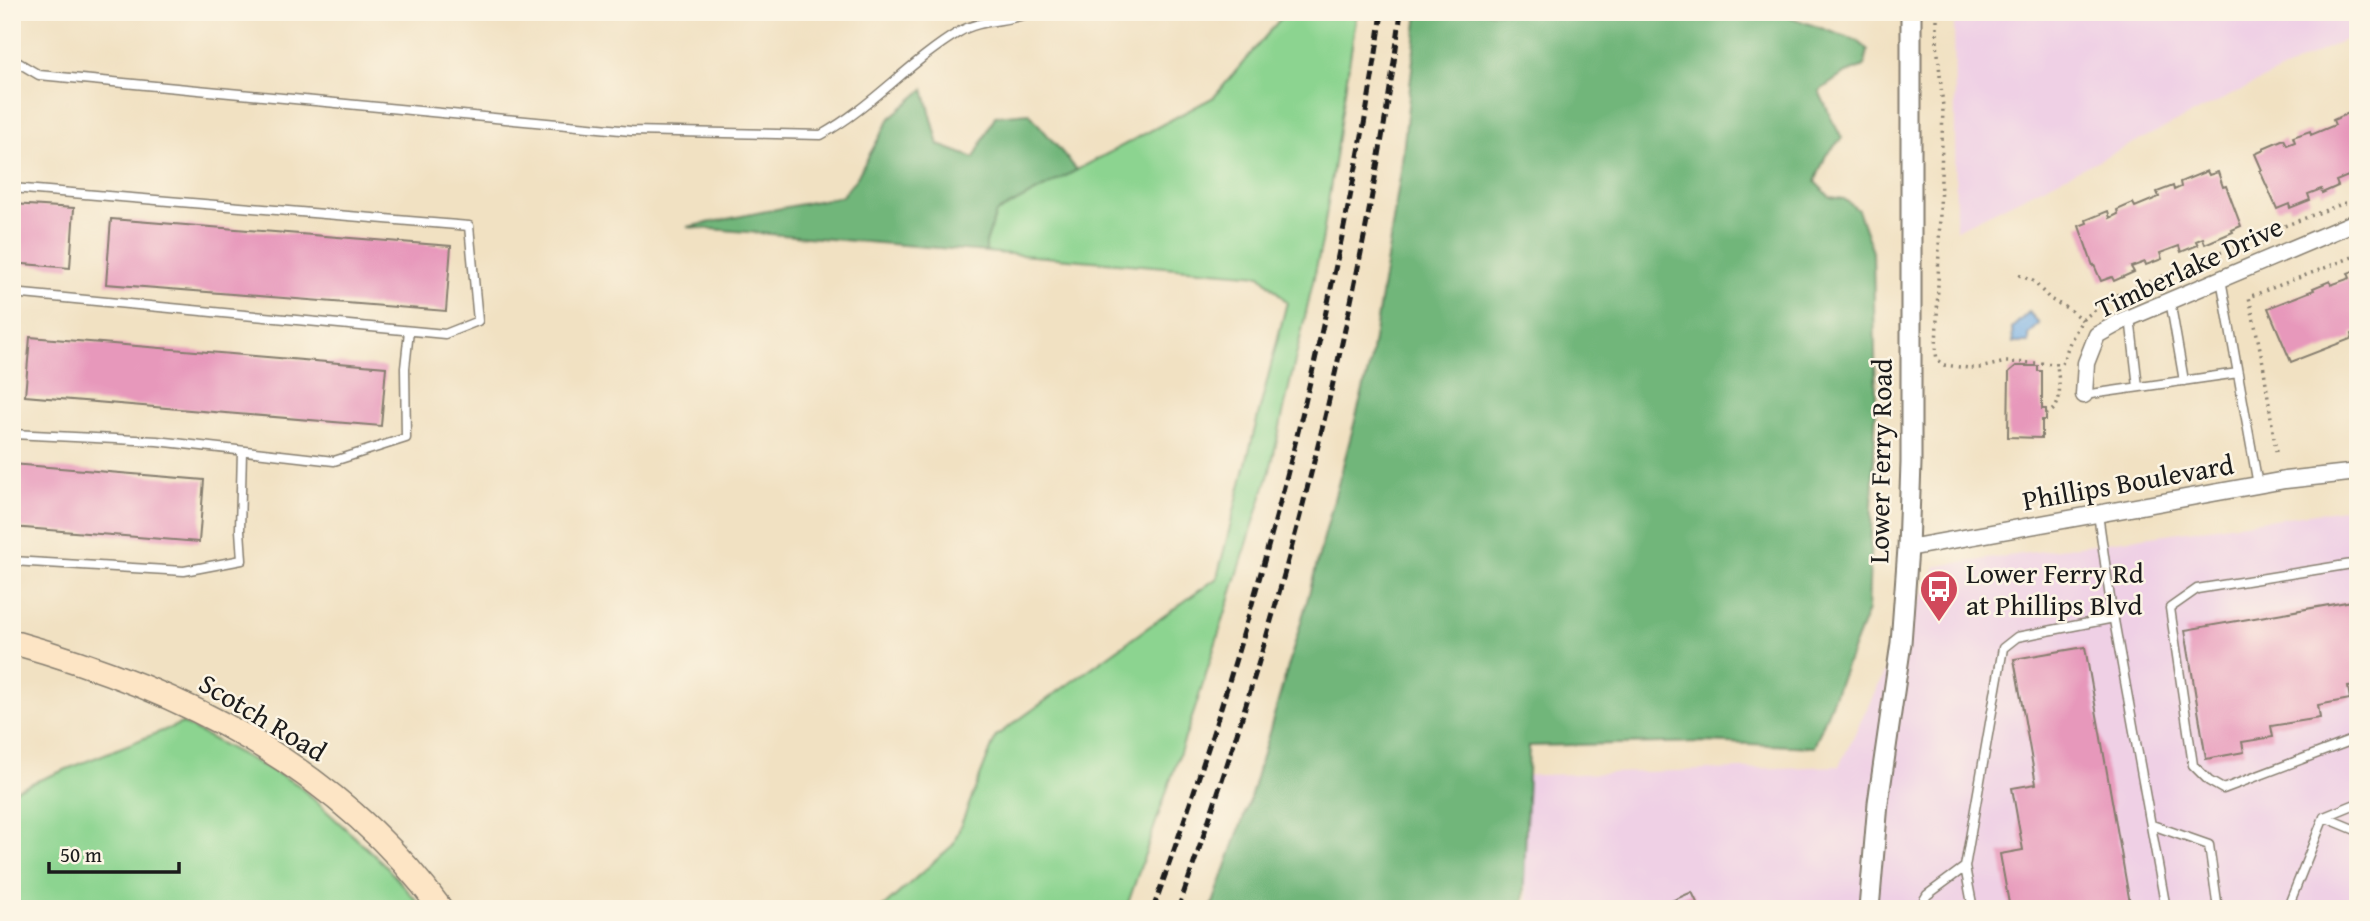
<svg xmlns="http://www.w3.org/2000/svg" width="2370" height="921" viewBox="0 0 2370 921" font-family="'Gentium Book Plus',serif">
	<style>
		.built { fill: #efd0e5 }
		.green { fill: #8cd490; stroke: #547856; stroke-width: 2 }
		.forest { fill: #71b67a; stroke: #46694b; stroke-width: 2 }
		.water { fill: #75aee5; stroke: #486580; stroke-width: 2 }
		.building { fill: #e798bb }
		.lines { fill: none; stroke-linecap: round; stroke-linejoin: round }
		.service-casing { stroke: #867e6f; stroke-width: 11 }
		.minor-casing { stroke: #867e6f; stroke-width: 19 }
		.tertiary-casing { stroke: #867e6f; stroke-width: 23 }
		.secondary-casing { stroke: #867e6f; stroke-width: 26 }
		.path { stroke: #867e6f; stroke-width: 3.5; stroke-dasharray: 2 5; stroke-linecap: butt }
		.service { stroke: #fff; stroke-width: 8 }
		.minor { stroke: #fff; stroke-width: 16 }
		.tertiary { stroke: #fff; stroke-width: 19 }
		.secondary { stroke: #fde5c5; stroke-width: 23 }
		.rail { stroke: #1c1c1c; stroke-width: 5; stroke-dasharray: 10 5; stroke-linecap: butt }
		.labels { text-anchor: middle; stroke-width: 5; stroke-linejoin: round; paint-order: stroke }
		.street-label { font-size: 28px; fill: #1c1c1c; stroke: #fcf5e5 }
		.poi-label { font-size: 28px; fill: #1c1c1c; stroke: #fcf5e5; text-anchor: start }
	</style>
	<rect width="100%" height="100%" fill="#fcf5e5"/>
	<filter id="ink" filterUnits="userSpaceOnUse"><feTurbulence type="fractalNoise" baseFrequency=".0143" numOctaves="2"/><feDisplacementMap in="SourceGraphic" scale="14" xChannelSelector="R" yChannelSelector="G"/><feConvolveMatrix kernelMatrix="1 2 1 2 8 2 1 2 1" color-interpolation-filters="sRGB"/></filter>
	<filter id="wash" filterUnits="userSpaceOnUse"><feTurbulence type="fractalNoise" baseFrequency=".00686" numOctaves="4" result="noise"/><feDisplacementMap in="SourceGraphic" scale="28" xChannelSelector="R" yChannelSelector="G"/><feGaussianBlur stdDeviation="1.57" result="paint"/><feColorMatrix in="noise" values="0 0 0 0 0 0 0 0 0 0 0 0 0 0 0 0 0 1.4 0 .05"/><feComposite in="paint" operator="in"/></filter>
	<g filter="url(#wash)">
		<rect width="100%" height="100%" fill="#f1e1c2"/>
		<path class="built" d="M1954 12H2358V33L1956 230Z
			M2358 507V909H1529L1509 776 1839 766 1936 566Z"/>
		<path class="green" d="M1286 12H1357L1322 242 1270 471 1195 709 1126 909H881L953 845 996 736 1217 578 1287 302 1260 275 986 252V243L996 213 1214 97Z
			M182 723 297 784 383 863 424 909H12V791Z"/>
		<path class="forest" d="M1418 12H1775L1858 41 1868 50 1864 66 1844 74 1819 91 1832 120 1842 138 1826 155 1815 182 1830 197 1844 199 1858 210 1873 252 1876 403 1868 610 1814 747 1706 742 1529 746 1523 909H1211L1249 802 1307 601 1370 364 1401 171Z
			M924 89 939 145 974 158 995 116 1029 113 1077 170 996 213 986 243V252L687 227 842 196 857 177 890 118Z"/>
		<path class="water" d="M2029 312 2039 324 2029 335V343H2013L2012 328Z"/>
		<g id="blocks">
			<path class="building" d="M2349 113 2351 117 2358 114V180L2355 173 2336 181 2338 186 2322 193 2321 189 2308 194 2310 200 2290 208 2289 204 2277 209 2260 171 2262 170 2255 154 2264 150 2263 148 2284 139 2287 145 2295 142 2293 137 2310 131 2311 135 2335 125 2333 120Z
				M2207 171 2209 175 2218 172 2223 187 2226 186 2241 226 2232 230 2233 232 2205 244 2203 238 2196 241 2198 245 2181 252 2179 246 2160 253 2162 259 2146 265 2145 262 2131 267 2134 272 2114 281 2112 277 2101 281 2094 265 2093 266 2079 226 2087 223 2086 220 2108 211 2110 218 2118 214 2117 210 2133 203 2135 207 2159 197 2157 192 2173 186 2174 190 2181 187 2180 182Z
				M12 204 74 208 70 268 12 263Z
				M111 219 451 246 446 311 106 284Z
				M2358 269V331L2352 334 2353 338 2291 362 2268 308 2314 290 2313 288 2330 281 2331 285 2350 278 2348 273Z
				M30 337 386 367 381 426 25 396Z
				M2016 366H2038V371H2042V409H2046V420H2042V438L2008 437 2009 372Z
				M12 464 204 480 199 542 12 527Z
				M2358 600V686L2348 687 2350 699 2318 705 2320 718 2271 726 2273 737 2242 742 2244 752 2206 759 2185 630Z
				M2085 647 2131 909H2010L2000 854 2023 850 2012 788 2036 784 2014 659Z
				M1692 892 1700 909H1653Z"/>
		</g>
	</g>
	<g filter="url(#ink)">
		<use href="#blocks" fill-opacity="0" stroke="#867e6f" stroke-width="2"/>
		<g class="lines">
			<defs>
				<path id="service" d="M12 59 39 75 631 131 821 135C872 107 909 62 959 32 980 19 1009 22 1032 12
					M12 188 469 226 478 321 445 334 12 293
					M2221 279 2258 485
					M2170 300 2184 381
					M2130 317 2138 387
					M2084 395 2238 373
					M12 434 157 441 334 461 406 438 405 368 409 331
					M2098 514 2110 598 2166 909
					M12 561 184 571 242 560 240 530 242 451
					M2358 563 2197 589 2170 608 2193 765 2209 781 2223 789 2358 738
					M2324 817 2358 803
					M2152 825 2209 845 2218 909
					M1965 867 1973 909
					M1922 909 1921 905 1927 895 1965 867 2003 648 2017 637 2114 618
					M2290 909 2288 907 2324 817 2358 831"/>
				<path id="minor" d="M2084 395 2086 363 2097 335 2124 320 2358 221
					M1908 548 2285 480 2358 472"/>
				<path id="tertiary" d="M1869 909 1878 803 1901 643 1908 548 1911 463V12"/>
				<path id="secondary" d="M12 642C180 689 336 765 441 909"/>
			</defs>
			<use href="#service" class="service-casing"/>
			<use href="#minor" class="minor-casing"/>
			<use href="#tertiary" class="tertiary-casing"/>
			<use href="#secondary" class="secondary-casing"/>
			<path class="path" d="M1937 12V43L1943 107 1936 353 1937 360 1944 365 1968 368H1979L2006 362 2062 364 2070 342 2082 320 2112 297 2287 225 2358 198
				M2019 275 2033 281 2050 299 2069 309 2082 320
				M2046 414C2066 407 2058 381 2057 364
				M2276 452 2263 363 2249 297 2358 255"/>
			<use href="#service" class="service"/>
			<use href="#minor" class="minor"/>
			<use href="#tertiary" class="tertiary"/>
			<use href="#secondary" class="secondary"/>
			<path class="rail" d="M1153 909C1226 708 1285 502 1330 293 1350 200 1369 107 1382 12
				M1178 909C1281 619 1360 318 1401 12"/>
		</g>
	</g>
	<defs>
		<symbol id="bus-pin" viewBox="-11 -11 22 30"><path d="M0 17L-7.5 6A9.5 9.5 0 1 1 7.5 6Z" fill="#d1495b" stroke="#fcf5e5"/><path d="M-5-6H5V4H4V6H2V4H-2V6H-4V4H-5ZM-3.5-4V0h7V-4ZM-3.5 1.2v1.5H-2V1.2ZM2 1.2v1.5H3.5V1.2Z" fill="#fff"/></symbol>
	</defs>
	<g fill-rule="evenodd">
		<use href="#bus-pin" x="1917" y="567" width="44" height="60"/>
	</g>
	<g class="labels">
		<g class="street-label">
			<text transform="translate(2189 267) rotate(-25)" y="10">Timberlake Drive</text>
			<text transform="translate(1880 461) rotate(-89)" y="10">Lower Ferry Road</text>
			<text transform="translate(2128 482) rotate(-10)" y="10">Phillips Boulevard</text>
			<text transform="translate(263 717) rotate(31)" y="10">Scotch Road</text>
		</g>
		<g class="poi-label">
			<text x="1966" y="583">Lower Ferry Rd<tspan x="1966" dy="32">at Phillips Blvd</tspan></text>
		</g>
	</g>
	<rect width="2370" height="921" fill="none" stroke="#fcf5e5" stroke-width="42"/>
	<path d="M49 862v10h130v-10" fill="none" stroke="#1c1c1c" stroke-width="3.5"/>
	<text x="60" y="862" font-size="21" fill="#1c1c1c" stroke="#fcf5e5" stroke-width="5" paint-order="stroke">50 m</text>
</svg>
